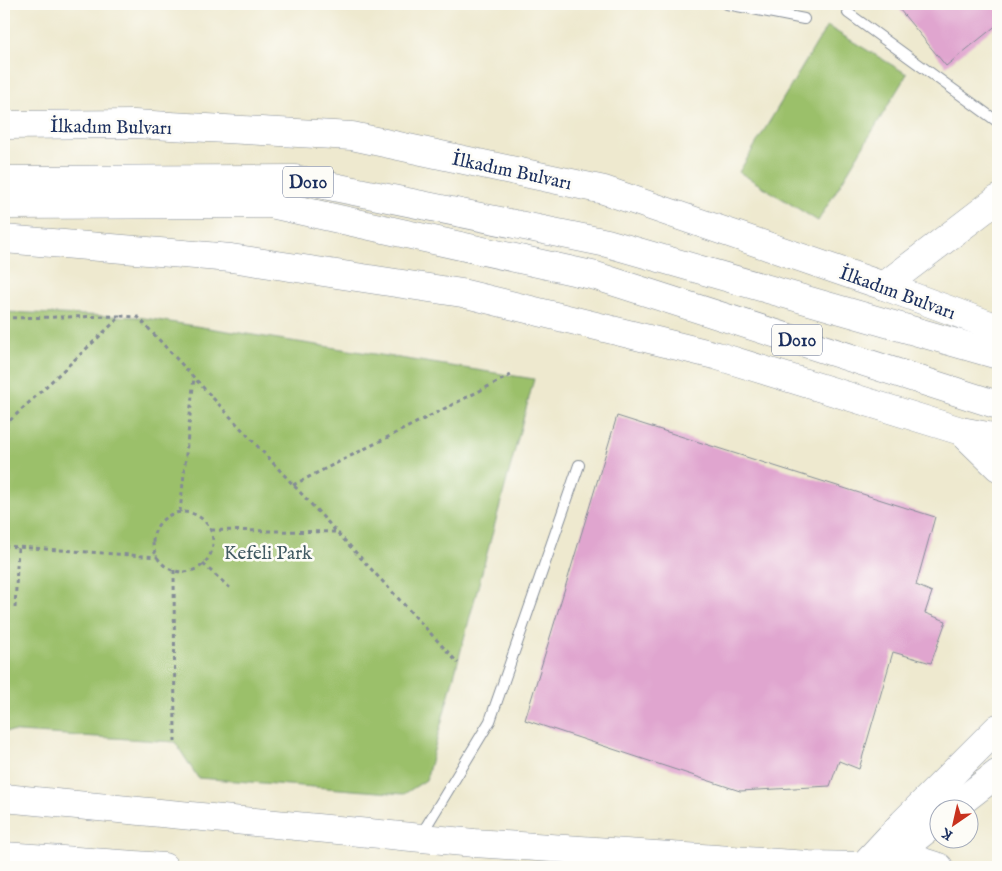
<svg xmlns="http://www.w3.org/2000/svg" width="1002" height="871" viewBox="0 0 1002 871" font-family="'IM FELL English',serif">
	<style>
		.green { fill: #9bc06b; stroke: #5b7864 }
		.building { fill: #e0a5cf }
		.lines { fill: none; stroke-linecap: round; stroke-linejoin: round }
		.service-casing { stroke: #848c96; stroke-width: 12 }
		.secondary-casing { stroke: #848c96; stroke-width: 29 }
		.primary-casing { stroke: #848c96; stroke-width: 29 }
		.trunk-casing { stroke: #848c96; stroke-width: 29 }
		.path { stroke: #848c96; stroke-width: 3; stroke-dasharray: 4 4; stroke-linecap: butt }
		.service { stroke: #fff; stroke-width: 10 }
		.secondary { stroke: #fff; stroke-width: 28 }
		.primary { stroke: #fff; stroke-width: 28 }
		.trunk { stroke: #fff; stroke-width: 28 }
		.labels { text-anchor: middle; stroke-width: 5; stroke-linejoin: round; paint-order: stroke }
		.shield { fill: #fdfcf7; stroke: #5f6c8c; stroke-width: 1 }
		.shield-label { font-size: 18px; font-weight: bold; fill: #1b2f5e }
		.street-label { font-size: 19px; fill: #1b2f5e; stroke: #fdfcf7 }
		.park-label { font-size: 19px; fill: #415a62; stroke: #fdfcf7 }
	</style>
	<rect width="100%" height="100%" fill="#fdfcf7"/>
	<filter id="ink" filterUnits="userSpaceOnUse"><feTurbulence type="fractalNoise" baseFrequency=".02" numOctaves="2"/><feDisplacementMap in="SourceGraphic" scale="10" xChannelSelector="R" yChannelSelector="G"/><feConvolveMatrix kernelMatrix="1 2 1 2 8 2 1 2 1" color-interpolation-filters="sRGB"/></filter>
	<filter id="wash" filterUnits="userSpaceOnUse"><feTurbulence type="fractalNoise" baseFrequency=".0096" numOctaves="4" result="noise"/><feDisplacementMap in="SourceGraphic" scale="20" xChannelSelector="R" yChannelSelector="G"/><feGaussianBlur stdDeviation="1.12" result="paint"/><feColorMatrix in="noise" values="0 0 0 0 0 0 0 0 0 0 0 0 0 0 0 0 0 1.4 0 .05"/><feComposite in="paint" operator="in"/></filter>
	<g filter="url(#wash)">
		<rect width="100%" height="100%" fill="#eee9cf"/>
		<path class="green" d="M827 26 907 74 818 221 739 172Z
			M4 312 138 317 534 379 426 780 404 794 198 778 175 742 4 731Z"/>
		<g id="blocks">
			<path class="building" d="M895 4H998V24L946 66Z
				M617 416 935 517 916 585 932 592 925 613 946 621 931 663 893 652 859 769 839 761 830 786 740 791 525 720Z"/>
		</g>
	</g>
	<g filter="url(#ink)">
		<use href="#blocks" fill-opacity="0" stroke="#848c96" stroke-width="1"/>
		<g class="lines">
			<defs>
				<path id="service" d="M727 4 804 19
					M848 13 998 122
					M421 835 490 721 579 465"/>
				<path id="secondary" d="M884 286 998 199
					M953 808 998 773
					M871 862 917 837 940 819"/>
				<path id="primary" d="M4 125 134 124 352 136 604 190 884 286 998 328
					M4 239 231 258 462 293 718 356 961 431 998 438
					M961 431 998 467
					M4 798 474 843 809 865 863 866 903 823 998 728
					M4 856 164 867
					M861 867 888 858 914 859 939 867"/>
				<path id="trunk" d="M4 180 295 179 607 243 998 355
					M4 205 271 204 596 276 998 405"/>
			</defs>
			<use href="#service" class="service-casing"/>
			<use href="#secondary" class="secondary-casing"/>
			<use href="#primary" class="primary-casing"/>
			<use href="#trunk" class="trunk-casing"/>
			<path class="path" d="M4 318 121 316
				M4 426 121 316 138 317 458 663
				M293 485 511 375
				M180 512 194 377
				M153 542a30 30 0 1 1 60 0a30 30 0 1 1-60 0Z
				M211 530 337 532
				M4 546 158 557
				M203 564 230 588
				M174 570 175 742
				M15 608 18 547"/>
			<use href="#service" class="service"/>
			<use href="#secondary" class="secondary"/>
			<use href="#primary" class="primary"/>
			<use href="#trunk" class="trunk"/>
		</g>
	</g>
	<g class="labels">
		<g class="shield">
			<rect x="283" y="166.5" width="50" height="31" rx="4"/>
			<rect x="772" y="324.5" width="50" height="31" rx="4"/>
		</g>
		<g class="shield-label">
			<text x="308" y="188">D010</text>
			<text x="797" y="346">D010</text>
		</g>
		<g class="street-label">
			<text transform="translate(111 126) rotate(1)" y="7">İlkadım Bulvarı</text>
			<text transform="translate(512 170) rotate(12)" y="7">İlkadım Bulvarı</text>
			<text transform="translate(898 292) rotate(20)" y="7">İlkadım Bulvarı</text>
		</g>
		<g class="park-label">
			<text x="268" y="559">Kefeli Park</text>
		</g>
	</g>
	<rect width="1002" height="871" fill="none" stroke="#fdfcf7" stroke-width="20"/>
	<g transform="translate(954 824) rotate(214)"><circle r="24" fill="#fdfcf7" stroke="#a3aaba"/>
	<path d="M0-4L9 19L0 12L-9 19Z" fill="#c8321e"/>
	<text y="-8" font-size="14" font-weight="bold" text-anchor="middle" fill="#1b2f5e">K</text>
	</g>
</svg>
